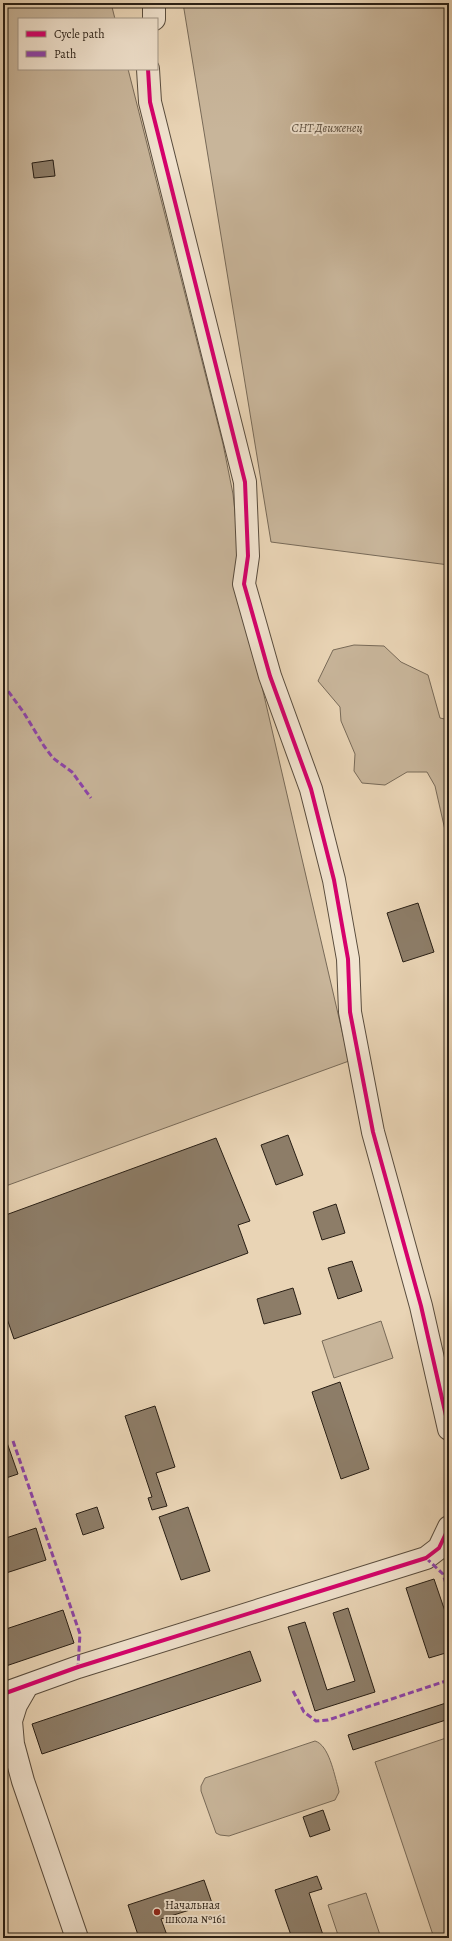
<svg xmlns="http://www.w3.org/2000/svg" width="452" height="1941" viewBox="0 0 452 1941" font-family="Alegreya,serif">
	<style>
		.green { fill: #c8b59a; stroke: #786a58 }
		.building { fill: #8d7d68; stroke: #291f15 }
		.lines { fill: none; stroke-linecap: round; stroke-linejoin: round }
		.minor-casing { stroke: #594c3d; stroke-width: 24 }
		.minor { stroke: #f1e3cf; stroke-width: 22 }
		.quiet { stroke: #8e44ad; stroke-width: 3; stroke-dasharray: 6 3; stroke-linecap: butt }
		.cycleway-casing { stroke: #f1e3cf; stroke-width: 6 }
		.cycleway { stroke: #d6006c; stroke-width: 4 }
		.poi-dot { fill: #8f2418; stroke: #f1e3cf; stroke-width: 1.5 }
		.labels { text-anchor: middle; stroke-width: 4; stroke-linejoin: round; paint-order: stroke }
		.park-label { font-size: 12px; font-style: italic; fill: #594c3d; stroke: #f1e3cf }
		.poi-label { font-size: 12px; fill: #291f15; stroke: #f1e3cf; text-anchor: start }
	</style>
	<rect width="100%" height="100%" fill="#e9d4b5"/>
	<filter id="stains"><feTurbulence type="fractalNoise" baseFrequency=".005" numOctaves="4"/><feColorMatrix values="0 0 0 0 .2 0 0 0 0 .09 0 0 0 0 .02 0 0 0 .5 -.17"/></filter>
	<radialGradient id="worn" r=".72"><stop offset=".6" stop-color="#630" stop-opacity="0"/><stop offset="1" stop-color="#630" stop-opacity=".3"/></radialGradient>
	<path class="green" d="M3 3H111L115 19H19V69H128L223 444 233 494 238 540 239 588 349 1061 3 1187Z
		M183 3H449V565L271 542Z
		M354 645 384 646 401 662 428 675 440 718 449 720V838L445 830 435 786 427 772H407L385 785 362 783 354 771 355 754 341 721 340 707 318 681 333 650Z
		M381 1321 393 1358 334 1378 322 1341Z
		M449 1737V1938H434L375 1762Z
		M315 1741C329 1745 334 1774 338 1787L339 1792 335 1800 229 1836 220 1835 216 1833 201 1791V1786L205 1778Z
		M366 1893 381 1938H339L328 1905Z"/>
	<path class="building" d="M53 160 55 176 34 178 32 163Z
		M418 903 434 952 403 962 387 913Z
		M288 1135 303 1175 276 1185 261 1145Z
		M216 1138 250 1221 238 1225 248 1253 14 1339 3 1307V1216Z
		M336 1204 345 1233 322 1240 313 1212Z
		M352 1261 362 1291 338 1299 328 1268Z
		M293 1288 301 1314 264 1324 257 1299Z
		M340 1382 369 1469 341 1479 312 1392Z
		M155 1406 175 1467 156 1473 167 1506 152 1510 148 1498 152 1497 125 1416Z
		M3 1437H5L18 1474 3 1479Z
		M97 1507 104 1528 83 1535 76 1514Z
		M188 1507 210 1571 181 1580 159 1517Z
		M36 1528 46 1560 3 1574V1539Z
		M434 1579 449 1623V1652L429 1658 406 1588Z
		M348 1608 375 1692 315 1711 288 1627 305 1622 327 1690 355 1681 333 1613Z
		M63 1610 74 1643 3 1667V1630Z
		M250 1651 261 1681 42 1754 32 1724Z
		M449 1702V1719L353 1750 348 1735Z
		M323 1810 330 1830 310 1837 303 1817Z
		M317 1876 322 1889 309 1893 324 1938H292L275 1890Z
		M204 1880 212 1903 161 1919 168 1938H139L128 1905Z"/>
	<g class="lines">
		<defs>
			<path id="minor" d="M154 3V19
				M148 69 150 102 245 482 248 556 244 584 270 676 311 789 334 880 348 959 350 1012 373 1132 421 1306 449 1429
				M27 1686 16 1705 11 1721 13 1744 23 1781 77 1938
				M3 1694 78 1667 426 1558 439 1548 449 1527"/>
		</defs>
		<use href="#minor" class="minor-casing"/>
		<use href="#minor" class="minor"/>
		<path class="quiet" d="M3 684 24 713 44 746 53 758 72 772 91 798
			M13 1441 80 1634 78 1667
			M426 1558 443 1574 449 1593
			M293 1691 304 1712 316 1721 328 1720 449 1680"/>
		<defs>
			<path id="cycleway" d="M148 69 150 102 245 482 248 556 244 584 270 676 311 789 334 880 348 959 350 1012 373 1132 421 1306 449 1429
				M3 1694 78 1667 426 1558 439 1548 449 1527"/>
		</defs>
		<use href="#cycleway" class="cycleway-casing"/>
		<use href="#cycleway" class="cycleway"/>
	</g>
	<circle class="poi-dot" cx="157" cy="1912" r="4"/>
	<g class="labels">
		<g class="park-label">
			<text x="327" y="132">СНТ Движенец</text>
		</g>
		<g class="poi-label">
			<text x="165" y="1909">Начальная<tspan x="165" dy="14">школа №161</tspan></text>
		</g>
	</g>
	<rect width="452" height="1941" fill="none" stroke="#e9d4b5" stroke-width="16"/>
	<rect x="4" y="4" width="444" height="1933" fill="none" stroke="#291f15" stroke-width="2"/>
	<rect x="8" y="8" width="436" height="1925" fill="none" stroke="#291f15"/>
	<rect x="18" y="18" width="140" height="52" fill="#f1e3cf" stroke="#a19585"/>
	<rect x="26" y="31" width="20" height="6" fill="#d6006c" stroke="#a19585"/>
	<text x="54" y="38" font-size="12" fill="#291f15">Cycle path</text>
	<rect x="26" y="51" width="20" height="6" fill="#8e44ad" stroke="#a19585"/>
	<text x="54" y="58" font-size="12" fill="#291f15">Path</text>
	<rect width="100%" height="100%" filter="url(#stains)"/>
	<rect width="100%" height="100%" fill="url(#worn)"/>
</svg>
